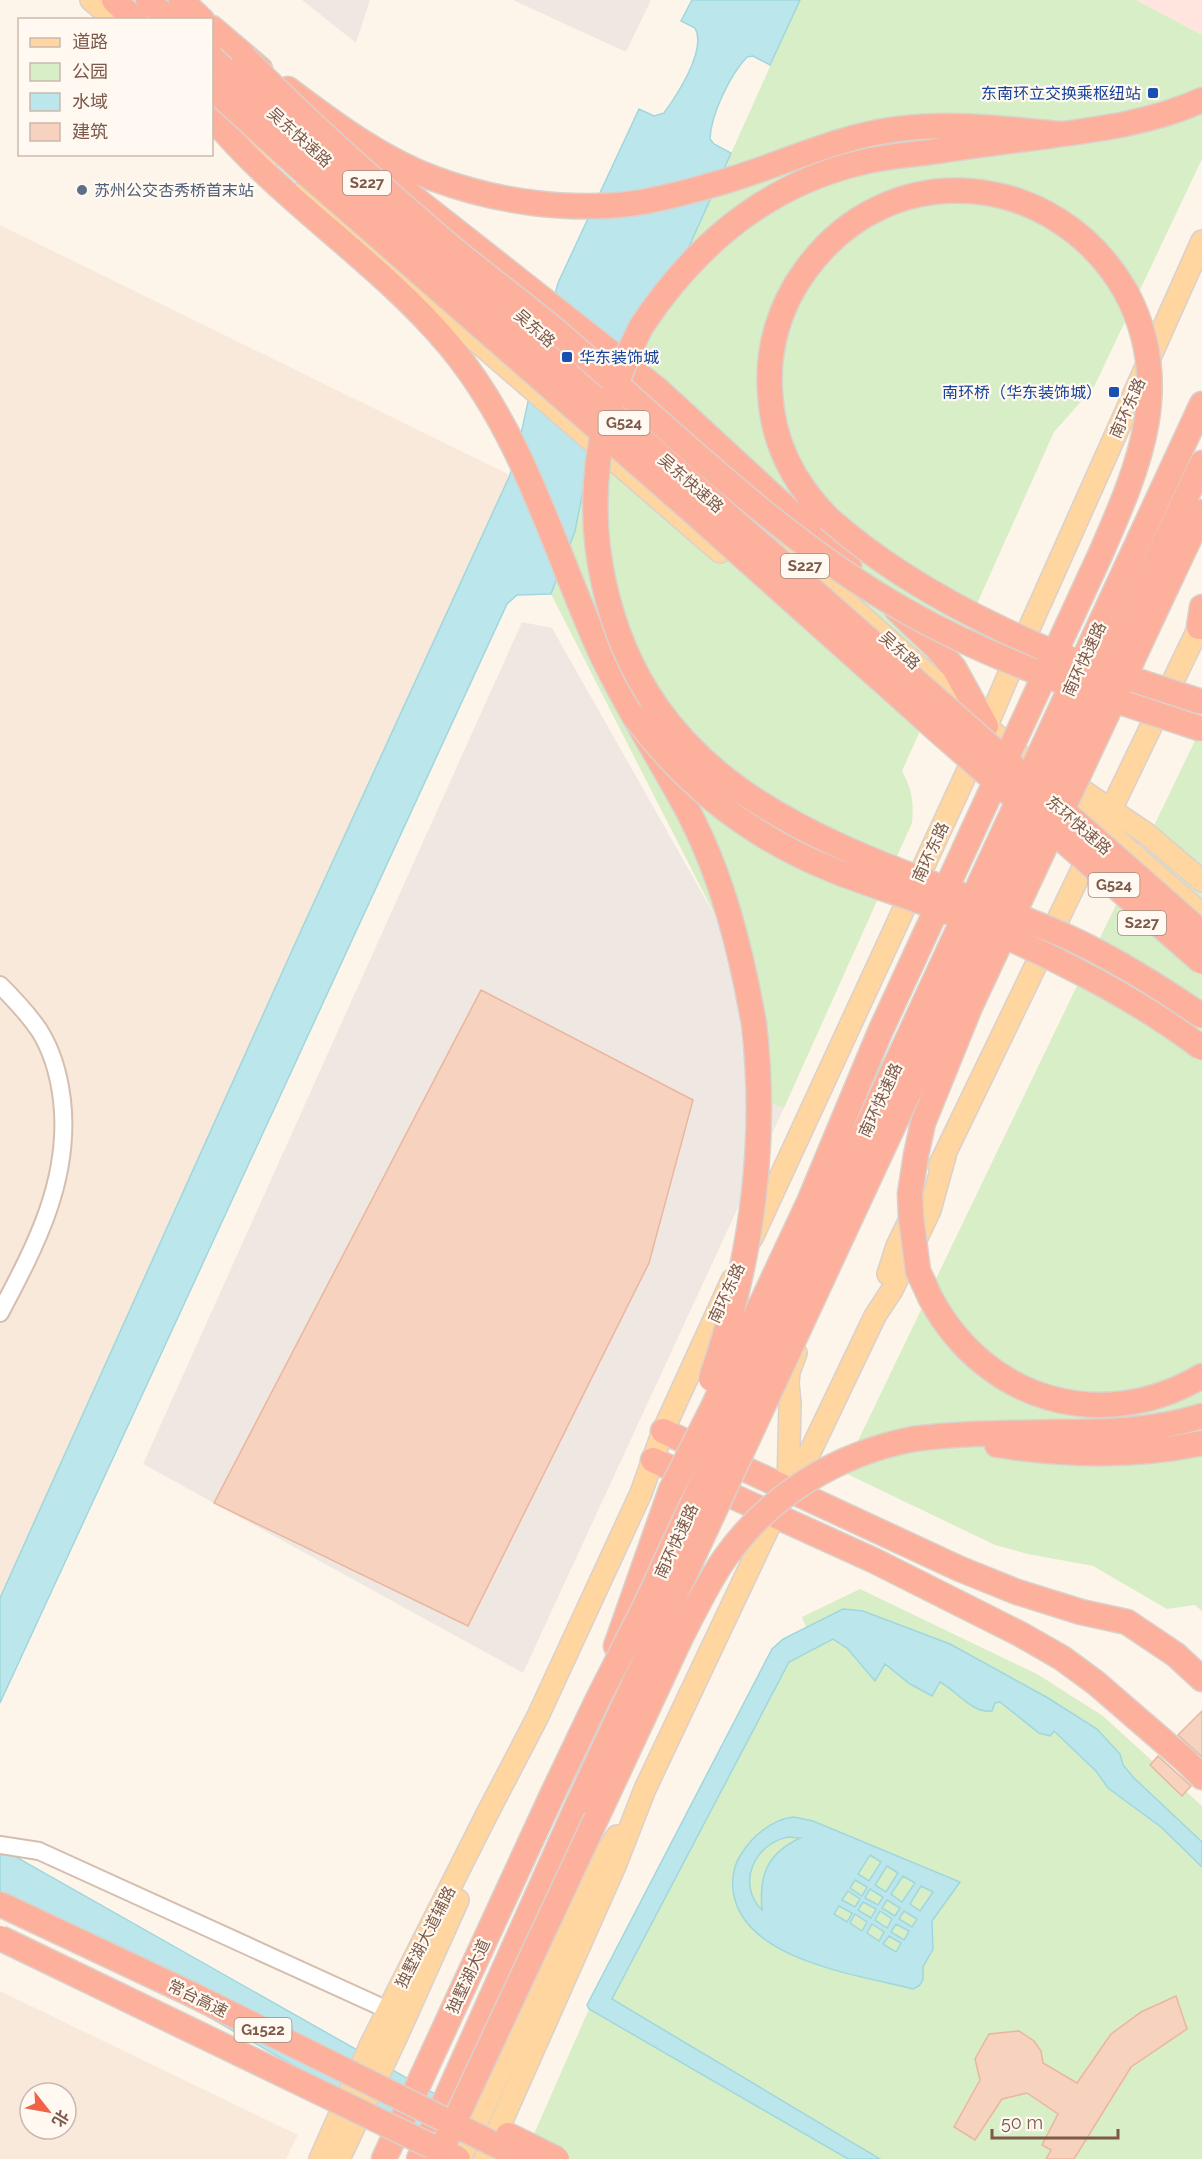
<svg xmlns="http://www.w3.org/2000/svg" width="1202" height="2159" viewBox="0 0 1202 2159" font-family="Raleway,'Noto Sans SC',sans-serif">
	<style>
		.residential { fill: #f9e9da; fill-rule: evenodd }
		.commercial { fill: #ffe5dd }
		.industrial { fill: #efe8e2 }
		.green { fill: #d8eec6 }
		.water { fill: #bbe6eb; stroke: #a0d7dd; stroke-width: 1.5; fill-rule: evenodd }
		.building { fill: #f6d2bf; stroke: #eab69d; stroke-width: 1.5 }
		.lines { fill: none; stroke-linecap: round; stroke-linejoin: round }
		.minor-casing { stroke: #d5beb0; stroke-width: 20 }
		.major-casing { stroke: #dad1cc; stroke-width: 24 }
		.highway-casing { stroke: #dad1cc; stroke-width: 27 }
		.minor { stroke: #fff; stroke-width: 16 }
		.major { stroke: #ffd6a0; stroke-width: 21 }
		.highway { stroke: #fdb09c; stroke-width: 24 }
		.highway-bridge-casing { stroke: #dad1cc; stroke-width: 27; stroke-linecap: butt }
		.highway-bridge { stroke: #fdb09c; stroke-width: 24 }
		.transit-dot { fill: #1a4fb4; stroke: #fff9f2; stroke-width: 2 }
		.service-dot { fill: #5c6f8a; stroke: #fff9f2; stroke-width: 2 }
		.labels { text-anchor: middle; stroke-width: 4.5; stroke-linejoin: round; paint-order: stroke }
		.shield { fill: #fff9f2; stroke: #a3897c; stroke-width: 1.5 }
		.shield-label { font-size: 15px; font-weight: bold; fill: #7c5949 }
		.transit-label { font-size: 16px; fill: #164399; stroke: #fff9f2; text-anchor: end }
		.street-label { font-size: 16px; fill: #7c5949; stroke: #fff9f2 }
		.service-label { font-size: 16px; fill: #4e5e75; stroke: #fff9f2; text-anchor: start }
	</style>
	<rect width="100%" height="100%" fill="#fef5ea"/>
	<path class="residential" d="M0 225 510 475 299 935 0 1598Z
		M0 1991 298 2135 286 2159H0ZM30 2093H66V2129H30Z"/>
	<path class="commercial" d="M1136 0H1202V35Z"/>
	<path class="industrial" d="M302 0H370L356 43Z
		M513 0H651L626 52Z
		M522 622 552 628 719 923 729 953 737 998 748 1095 784 1108 523 1673 143 1464Z"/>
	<path class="green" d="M800 0H1136L1202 35V159L1094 387 1054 432 902 771C912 790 914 801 912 823L784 1108 748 1095C743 1036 736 979 719 923L551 594 575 531 586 476Z
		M1202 726V1611L1195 1605 1167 1609 1093 1566 1028 1554 995 1545 843 1472Z
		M860 1589 1037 1674 1103 1716 1202 1806V2159H523L589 2009 603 2016 806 1627 802 1617Z"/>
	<path class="water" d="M692 0H800L770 65 753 56 747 57C730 75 711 114 710 139L714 144 731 153 586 476 575 531 551 594 517 595 507 604 0 1703V1598L299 935 510 475 519 443 537 361 558 283 639 109 654 116 664 113C677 95 707 50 695 28L681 21Z
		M843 1609 863 1611 950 1644 1048 1698 1097 1729 1120 1754 1123 1765 1134 1778 1202 1842V1867L1161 1827 1108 1788 1096 1771 1054 1731 1050 1736 1039 1733 1000 1702 995 1703 992 1711C972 1714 956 1690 940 1682L932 1696 910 1684 885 1664 875 1681 847 1648 833 1639 789 1662 612 1999 880 2159H848L589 2009 587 2005 772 1649 783 1639Z
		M794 1817 813 1821 960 1882 932 1921 933 1949 923 1967V1980L919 1986 913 1989C859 1975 748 1961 734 1896 731 1883 733 1867 740 1856 751 1837 772 1819 794 1817ZM788 1837 800 1838C766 1854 759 1876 762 1910 736 1884 754 1844 788 1837ZM870 1855 881 1862 869 1881 858 1874ZM887 1866 898 1873 886 1892 875 1885ZM903 1876 915 1883 902 1902 891 1894ZM855 1880 867 1887 862 1896 850 1888ZM921 1886 933 1892 920 1911 910 1904ZM870 1889 883 1897 878 1905 865 1898ZM848 1891 860 1899 855 1907 842 1900ZM887 1900 900 1908 895 1916 882 1908ZM863 1902 876 1909 871 1918 858 1910ZM839 1906 852 1913 847 1922 834 1914ZM880 1911 892 1919 887 1928 875 1920ZM904 1911 917 1919 912 1927 899 1919ZM855 1914 867 1922 862 1931 850 1923ZM872 1924 884 1932 879 1941 867 1933ZM896 1924 909 1931 904 1940 891 1932ZM889 1936 901 1943 896 1952 883 1944Z
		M0 1848 550 2159H458L0 1898Z"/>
	<path class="building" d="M481 990 693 1100 649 1263 468 1626 214 1503Z
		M1202 1711V1757L1178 1735Z
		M1158 1756 1191 1786 1182 1796 1150 1765Z
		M1176 1996 1187 2029 1131 2067 1074 2159H1046L1051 2150 1042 2145 1058 2114 1027 2093 1002 2099 975 2140 954 2127 980 2080 975 2059 989 2034 1019 2031 1034 2041 1041 2051 1043 2063 1077 2083 1111 2034 1141 2012Z"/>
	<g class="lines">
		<defs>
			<path id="minor" d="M0 985C14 999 28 1014 39 1030 53 1052 59 1075 62 1100 71 1179 36 1245 0 1313
				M0 1845 39 1851 388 2010"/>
			<path id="major" d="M91 0 114 20
				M212 105 270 156
				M306 189 413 286 720 552
				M529 323 585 371
				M707 479 986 726 1202 914
				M1061 776 1147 834 1202 881
				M939 1166 1202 621
				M752 1238 968 770 1011 669 1202 241
				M888 1274 897 1246 914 1211
				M788 1488 790 1403 788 1383 789 1372 796 1353
				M320 2159 370 2046 486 1816 537 1718 641 1493 663 1431 732 1280
				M339 2159 397 2036 458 1900
				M460 2159 540 1986 600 1862 617 1836
				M485 2159 615 1866 645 1789 775 1514 788 1488 810 1452 875 1316 892 1290 930 1210 945 1156"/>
			<path id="highway" d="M114 0 135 20
				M148 0 169 20
				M181 0 202 20
				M212 28 260 69
				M288 89C333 123 381 159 435 179 497 202 570 212 636 203 667 198 699 189 729 180 785 163 839 136 898 129 953 122 1007 129 1061 134
				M212 117C282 202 379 261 450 346 524 435 553 547 600 651 626 707 660 758 689 813 723 878 741 951 754 1024
				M376 168 657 389 849 566
				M641 327C693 248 761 188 855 164 880 157 906 155 931 152 970 146 1009 141 1048 136 1102 129 1153 122 1202 100
				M829 519C794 484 772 441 770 391 767 348 780 305 805 271 889 153 1056 169 1126 292
				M1126 568 1202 404
				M1148 578 1202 463
				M1167 586 1202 512
				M897 610 936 647 954 668 986 726
				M1199 627 1202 607
				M931 1299C986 1401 1102 1435 1202 1376
				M663 1431 960 1569 1017 1592 1081 1612 1127 1622 1176 1655 1202 1679
				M913 1439C961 1433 1008 1433 1056 1432 1105 1432 1154 1431 1202 1416
				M997 1445C1065 1455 1134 1458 1202 1443
				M653 1460 875 1561 1020 1634 1062 1658 1096 1683 1185 1760 1202 1777
				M616 1646 671 1490
				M384 2159 553 1793
				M419 2159 579 1802"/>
		</defs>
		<use href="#minor" class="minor-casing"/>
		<use href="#major" class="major-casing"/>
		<use href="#highway" class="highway-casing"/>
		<use href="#minor" class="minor"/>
		<use href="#major" class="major"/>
		<use href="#highway" class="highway"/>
		<defs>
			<path id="highway-bridge" d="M244 57C307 122 376 182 445 242 483 274 523 303 561 335 671 430 778 538 904 610 997 663 1101 696 1202 729
				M212 58 314 151 1202 933
				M212 88 300 168 693 512 937 730 1202 962
				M641 327C599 409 584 494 604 584 655 812 863 852 1049 929 1103 951 1154 983 1202 1016
				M829 519C881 565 939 599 1001 629 1023 639 1045 650 1069 658
				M1110 672 1202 702
				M635 717C687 787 754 839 835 871 873 886 913 897 950 913
				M991 930C1065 962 1137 999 1202 1048
				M931 1299 918 1271 911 1217 910 1194 916 1155 923 1123 970 1007 1167 586
				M711 1379C751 1264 768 1145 754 1024
				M671 1490 713 1407 809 1202 880 1032 1101 553C1139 466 1175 384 1126 292
				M553 1793 597 1701 644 1608 1126 568
				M579 1802 1148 578
				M0 1904 191 1994 524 2159
				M0 1938 458 2159
				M508 2135 557 2159
				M437 2159 681 1637C695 1610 708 1582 725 1558 770 1494 838 1454 913 1439"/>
		</defs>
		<use href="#highway-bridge" class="highway-bridge-casing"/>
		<use href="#highway-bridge" class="highway-bridge"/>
	</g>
	<g class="transit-dot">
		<rect x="1147" y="87" width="12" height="12" rx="3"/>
		<rect x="561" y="351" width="12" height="12" rx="3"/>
		<rect x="1108" y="386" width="12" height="12" rx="3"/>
	</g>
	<circle class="service-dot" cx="82" cy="190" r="6"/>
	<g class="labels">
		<g class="shield">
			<rect x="343" y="171" width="48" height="24" rx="4.5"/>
			<rect x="598.5" y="411" width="51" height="24" rx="4.5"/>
			<rect x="781" y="554" width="48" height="24" rx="4.5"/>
			<rect x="1088.5" y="873" width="51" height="24" rx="4.5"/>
			<rect x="1118" y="911" width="48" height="24" rx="4.5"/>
			<rect x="234.5" y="2018" width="57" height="24" rx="4.5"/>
		</g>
		<g class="shield-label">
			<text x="367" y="188">S227</text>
			<text x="624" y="428">G524</text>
			<text x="805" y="571">S227</text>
			<text x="1114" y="890">G524</text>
			<text x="1142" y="928">S227</text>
			<text x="263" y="2035">G1522</text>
		</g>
		<g class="transit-label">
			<text x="1141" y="99">东南环立交换乘枢纽站</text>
			<text x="579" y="363" text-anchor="start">华东装饰城</text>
			<text x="1102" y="398">南环桥（华东装饰城）</text>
		</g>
		<g class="street-label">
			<text transform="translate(300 137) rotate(42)" y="6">吴东快速路</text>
			<text transform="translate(535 328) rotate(41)" y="6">吴东路</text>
			<text transform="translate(1127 408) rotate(-66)" y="6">南环东路</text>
			<text transform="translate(691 483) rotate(41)" y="6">吴东快速路</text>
			<text transform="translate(900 650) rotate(42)" y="6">吴东路</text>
			<text transform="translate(1084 659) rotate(-65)" y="6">南环快速路</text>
			<text transform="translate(1079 825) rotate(41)" y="6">东环快速路</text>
			<text transform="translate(930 852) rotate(-65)" y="6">南环东路</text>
			<text transform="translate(880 1100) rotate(-65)" y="6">南环快速路</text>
			<text transform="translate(726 1293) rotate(-65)" y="6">南环东路</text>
			<text transform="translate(676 1541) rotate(-65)" y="6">南环快速路</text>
			<text transform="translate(425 1937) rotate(-63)" y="6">独墅湖大道辅路</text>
			<text transform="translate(468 1976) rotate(-65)" y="6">独墅湖大道</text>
			<text transform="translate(198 1998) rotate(26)" y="6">常台高速</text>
		</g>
		<g class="service-label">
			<text x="94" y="196">苏州公交杏秀桥首末站</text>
		</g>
	</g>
	<rect x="18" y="18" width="195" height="138" fill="#fff9f2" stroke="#cbb9ae" stroke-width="1.5"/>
	<rect x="30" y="38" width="30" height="9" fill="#ffd6a0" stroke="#cbb9ae" stroke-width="1.5"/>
	<text x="72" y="48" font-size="18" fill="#7c5949">道路</text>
	<rect x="30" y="63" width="30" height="18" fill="#d8eec6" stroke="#cbb9ae" stroke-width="1.5"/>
	<text x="72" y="78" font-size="18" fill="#7c5949">公园</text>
	<rect x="30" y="93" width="30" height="18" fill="#bbe6eb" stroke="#cbb9ae" stroke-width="1.5"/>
	<text x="72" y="108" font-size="18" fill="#7c5949">水域</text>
	<rect x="30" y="123" width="30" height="18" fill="#f6d2bf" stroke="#cbb9ae" stroke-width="1.5"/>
	<text x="72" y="138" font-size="18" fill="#7c5949">建筑</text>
	<g transform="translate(48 2111) rotate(121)"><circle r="28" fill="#fff9f2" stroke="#cbb9ae" stroke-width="1.5"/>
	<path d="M0-4.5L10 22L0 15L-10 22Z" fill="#f16246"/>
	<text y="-9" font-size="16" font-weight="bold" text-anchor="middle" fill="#7c5949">北</text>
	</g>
	<path d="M992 2129v9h126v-9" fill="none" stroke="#7c5949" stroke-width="3"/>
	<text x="1001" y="2129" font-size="18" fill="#7c5949" stroke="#fff9f2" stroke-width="4.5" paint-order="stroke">50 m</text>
</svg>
